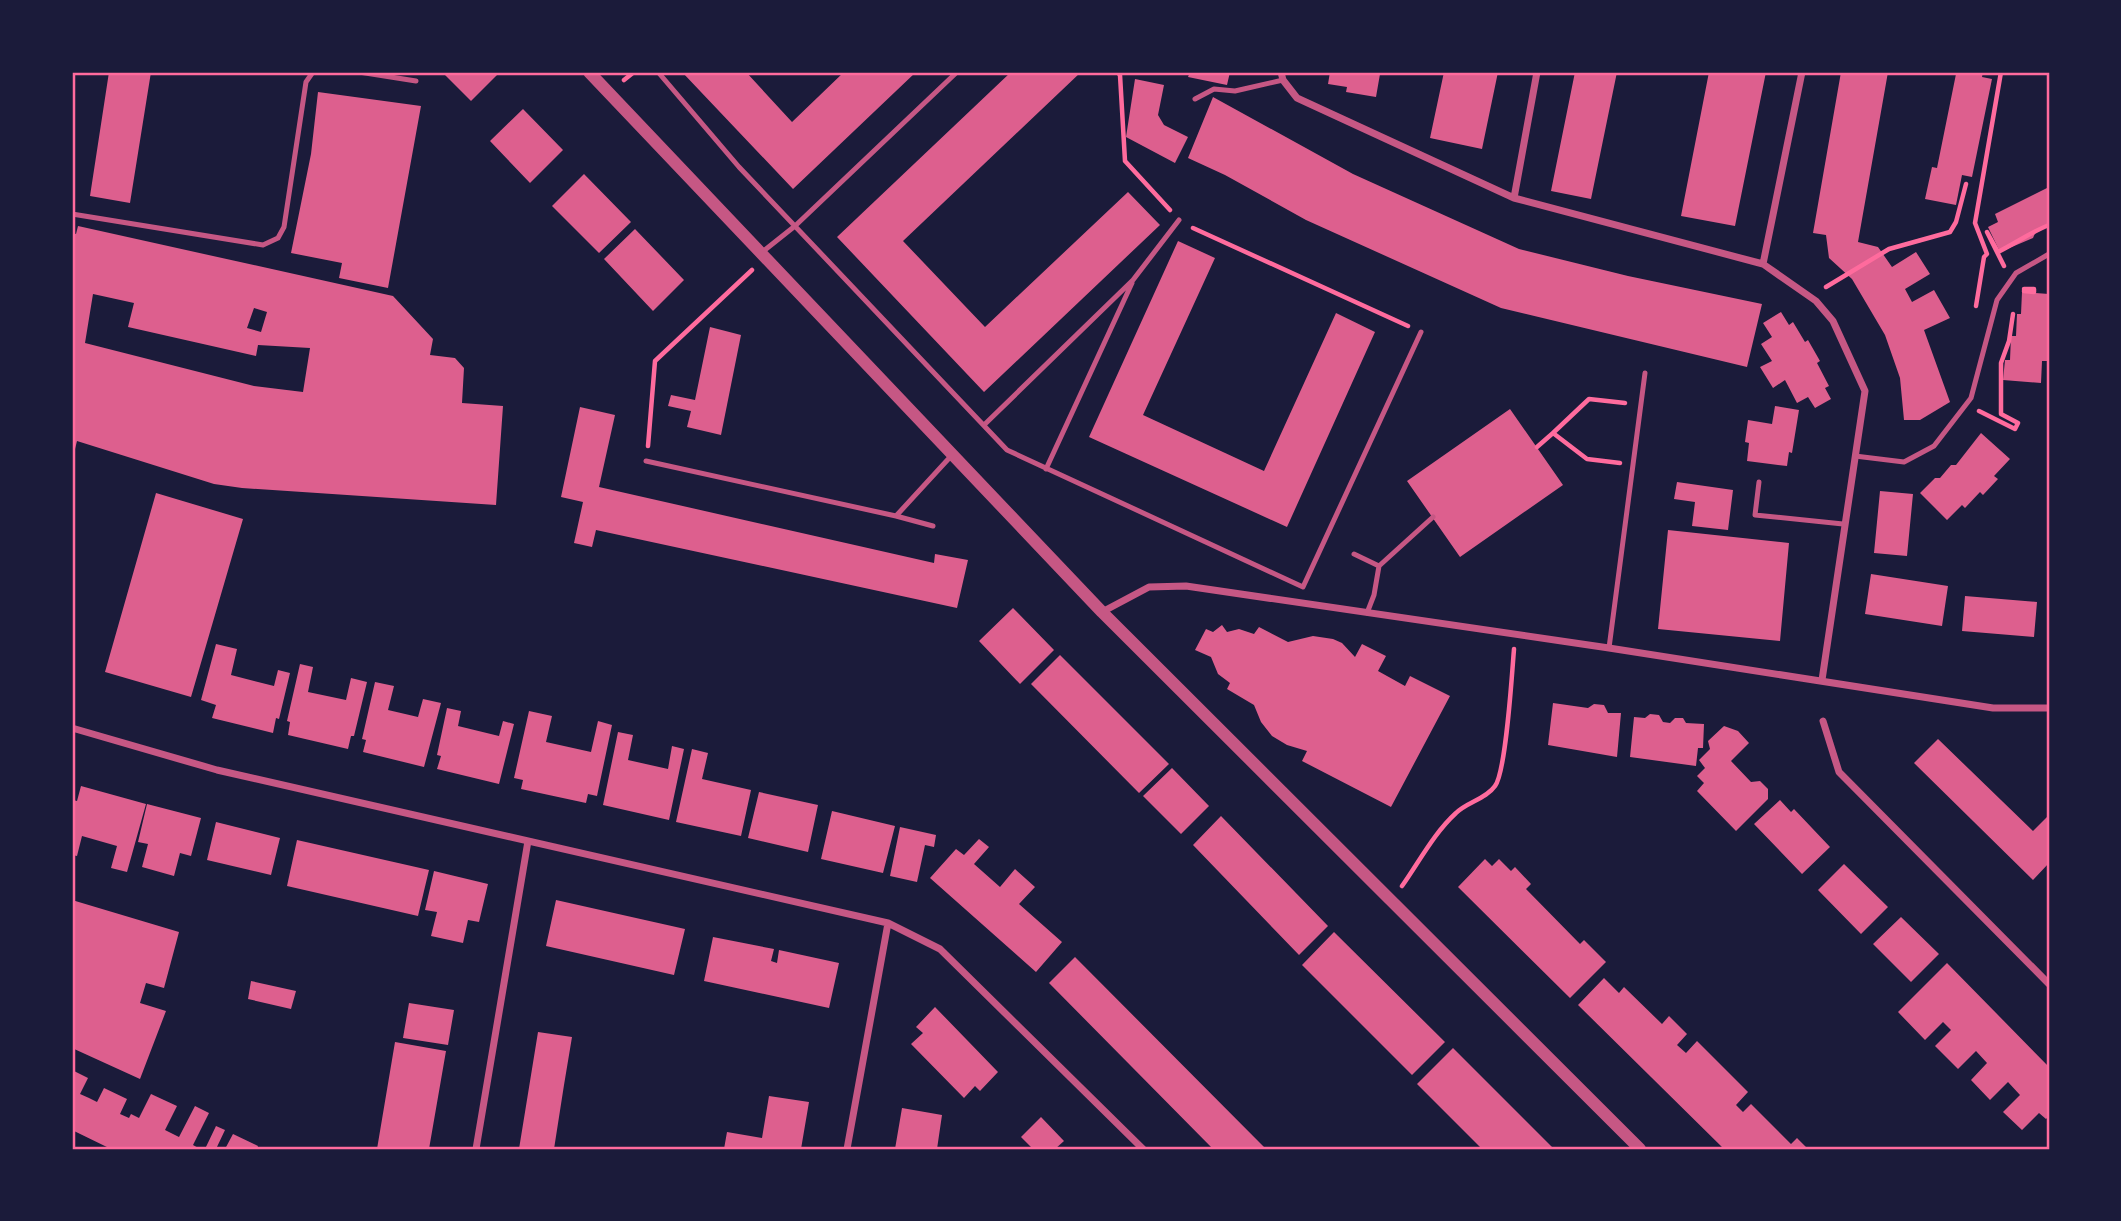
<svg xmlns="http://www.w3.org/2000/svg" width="2121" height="1221" viewBox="0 0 2121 1221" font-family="Overpass,sans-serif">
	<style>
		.building { fill: #dd5f8e; fill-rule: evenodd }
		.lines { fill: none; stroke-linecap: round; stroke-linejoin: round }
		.path { stroke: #ff6b9d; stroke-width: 4.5 }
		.service { stroke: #c65784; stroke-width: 5 }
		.minor { stroke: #c65784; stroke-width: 7 }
		.tertiary { stroke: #c65784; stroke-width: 12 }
		.neatline { fill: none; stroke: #ff6b9d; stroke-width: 2.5 }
	</style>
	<rect width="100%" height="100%" fill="#1b1b3a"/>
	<path class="building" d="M109 72H151L130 203 90 196Z
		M442 72H500L471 101Z
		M682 72H746L792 122 844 72H916L793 189Z
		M1011 72H1081L903 241 985 327 1128 192 1160 225 984 392 837 237Z
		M1190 72H1230L1227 85 1188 77Z
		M1330 72 1380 74 1376 97 1346 92 1347 87 1328 84Z
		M1444 72H1498L1482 149 1430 138Z
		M1575 72H1617L1591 199 1551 191Z
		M1709 72H1766L1735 226 1681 216Z
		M1841 72H1888L1858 242 1878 247 1892 267 1916 252 1930 274 1905 289 1912 302 1934 290 1950 318 1924 330 1950 402 1920 420H1904L1900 378 1885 335 1852 279 1829 258 1826 235 1813 233Z
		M1949 72H1983L1982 77 1992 79 1972 177 1962 175 1956 205 1925 199 1932 167 1937 168 1956 74Z
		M1135 79 1164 85 1158 115 1164 125 1188 137 1175 163 1126 137Z
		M318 92 421 106 388 288 339 278 342 263 291 253 311 154Z
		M1213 97 1353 174 1519 249 1628 276 1762 304 1747 367 1501 308 1306 220 1225 175 1188 158Z
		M523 109 563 150 530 183 490 141Z
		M584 174 631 222 599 253 552 206Z
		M2049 187V225L2036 231 2033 238 2000 252 1988 227 1998 222 1995 214Z
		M78 226 393 296 433 339 430 355 455 358 464 368 462 403 503 406 496 505 242 488 214 484 77 441 75 449 72 448V233L76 234ZM93 294 134 303 128 327 256 356 258 345 310 348 303 392 254 386 85 343ZM254 308 267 312 261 332 247 328Z
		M635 229 684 280 653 311 604 259Z
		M1178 241 1215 258 1143 415 1264 471 1336 313 1375 332 1287 527 1089 437Z
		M2022 292 2049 294 2047 361H2042L2041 383 2003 380 2005 360H2010L2011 336H2016L2017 314H2021Z
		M1781 312 1789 325 1793 322 1805 342 1808 340 1820 361 1817 363 1829 386 1825 388 1831 399 1815 408 1808 397 1797 403 1785 380 1773 388 1760 367 1772 361 1761 344 1772 337 1763 323Z
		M710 327 741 335 721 435 687 427 691 411 668 406 671 395 695 400Z
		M1775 406 1799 410 1792 453 1789 452 1787 466 1747 461 1749 443 1745 442 1748 420 1772 424Z
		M580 407 615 415 599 487 934 563 935 554 968 560 957 608 596 530 592 547 574 543 583 502 561 497Z
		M1510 409 1563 485 1460 557 1407 481Z
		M1981 433 2010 459 1994 476 1998 479 1983 495 1980 492 1965 508 1962 505 1947 520 1920 493 1935 478H1940L1951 465H1956Z
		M1677 482 1733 490 1728 530 1692 526 1695 502 1674 499Z
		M1880 491 1913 494 1907 556 1874 553Z
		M156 493 243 519 191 697 105 672Z
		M1668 530 1789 543 1780 641 1658 629Z
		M1871 574 1948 586 1942 626 1865 614Z
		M1965 596 2037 602 2034 637 1962 631Z
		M1013 608 1054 650 1020 684 979 641Z
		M1222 625 1227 632 1239 629 1254 634 1259 627 1288 642 1313 636 1333 639 1342 643 1355 657 1362 644 1386 656 1378 671 1405 686 1410 676 1450 696 1391 807 1302 761 1307 751 1287 745 1272 736 1261 722 1254 705 1227 689 1230 683 1218 674 1211 657 1195 650 1206 629 1213 632Z
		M216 644 237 649 231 675 274 686 278 670 290 673 279 719 276 718 273 733 212 718 216 705 201 700Z
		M1060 655 1169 764 1139 793 1031 684Z
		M300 664 313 667 308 692 346 700 351 678 367 682 354 736H351L348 749 288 735 290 722 287 721Z
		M375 682 394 686 388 710 418 717 423 699 441 703 424 767 363 752 366 740 362 739Z
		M1553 703 1588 708 1594 704 1604 705 1608 713H1621L1617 757 1548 745Z
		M447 708 461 711 458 726 499 736 503 721 514 724 499 784 437 769 441 756 437 755Z
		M529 711 552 716 546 742 591 752 598 721 612 725 597 796 588 794 586 803 521 789 523 780 514 778Z
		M1650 714 1659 715 1663 722 1670 723 1675 718H1683L1686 723 1704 724 1703 748H1698L1696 766 1630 757 1634 717 1645 718Z
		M1724 726 1738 731 1749 743 1731 761 1751 782 1760 781 1768 789V799L1736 831 1697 791 1704 783 1697 776 1705 768 1699 760 1710 749 1708 741Z
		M618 732 633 735 628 760 668 769 672 746 684 749 669 820 603 805Z
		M1938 739 2033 831 2049 815V863L2033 880 1914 763Z
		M692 749 708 753 702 779 751 790 741 836 676 822Z
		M1172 768 1209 806 1181 834 1143 796Z
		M81 786 146 804 127 872 111 868 117 846 82 836 77 856 72 855V806L73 800 77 801Z
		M759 792 818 805 808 852 748 838Z
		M1780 800 1791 812 1794 809 1830 847 1802 874 1754 824Z
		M147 804 201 818 191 856 180 853 174 876 142 867 148 844 138 842Z
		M832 811 895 826 883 873 821 859Z
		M1221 816 1328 926 1299 955 1193 845Z
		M216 822 280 838 271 875 207 860Z
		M900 827 936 835 934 847 925 845 917 882 890 876Z
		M979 839 989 847 974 864 1000 887 1015 869 1035 887 1019 904 1062 942 1036 972 930 878 956 849 964 855Z
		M297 840 429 870 418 916 287 886Z
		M1485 859 1492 866 1499 859 1511 871 1515 867 1531 884 1526 889 1580 944 1584 940 1606 962 1570 998 1458 887Z
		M1844 864 1888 907 1861 934 1818 890Z
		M434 871 488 884 479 922 468 920 463 943 431 936 437 912 425 910Z
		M72 900 179 932 164 988 146 983 140 1003 166 1011 140 1079 72 1048Z
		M556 900 685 929 674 975 546 946Z
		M1901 917 1939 954 1911 982 1873 944Z
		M1334 932 1445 1042 1412 1075 1302 965Z
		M713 937 774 949 771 961 777 963 779 950 839 963 829 1008 704 981Z
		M1075 957 1266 1149H1213L1049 983Z
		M1947 963 2049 1067V1116L2046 1119 2039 1113 2022 1130 2003 1112 2020 1095 2008 1082 1990 1100 1971 1080 1987 1063 1976 1051 1958 1069 1935 1046 1951 1030 1943 1022 1925 1040 1898 1012Z
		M1604 978 1619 993 1624 987 1662 1024 1669 1016 1687 1034 1677 1045 1686 1053 1697 1041 1748 1092 1736 1105 1743 1112 1751 1104 1791 1144 1797 1138 1808 1149H1724L1578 1005Z
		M251 981 296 991 291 1009 248 999Z
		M409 1003 454 1010 448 1045 403 1038Z
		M935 1007 998 1072 980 1091 975 1086 964 1098 911 1044 923 1033 916 1027Z
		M538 1032 572 1037 564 1085 554 1149H519Z
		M395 1042 446 1051 429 1149H377Z
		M1453 1048 1554 1149H1482L1417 1084Z
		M72 1070 88 1078 80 1094 89 1098 97 1102 104 1088 127 1099 120 1114 129 1118 131 1114 139 1118 151 1094 177 1106 165 1130 179 1137 195 1106 209 1113 193 1145 200 1149H111L72 1130Z
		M769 1096 809 1102 801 1149H724L727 1132 762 1138Z
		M902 1108 942 1115 937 1149H895Z
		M1041 1117 1064 1141 1055 1149H1033L1021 1137Z
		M216 1126 225 1130 216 1149H205Z
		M233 1134 258 1146 257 1149H225Z"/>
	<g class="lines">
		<path class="path" d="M1117 72 1120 75 1125 161 1170 210
			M624 80 634 72
			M1193 228 1408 326
			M2004 266 1987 232 1998 252C2016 243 2031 232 2049 225
			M1826 287 1889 249 1950 232 1956 222 1966 184
			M2024 291 2034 292V289H2024
			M1976 306 1984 257 1987 254 1975 223 2001 72
			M1979 411 2015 429 2018 423 2001 414V363L2009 341 2013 314
			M1553 433 1589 399 1625 403
			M648 446 655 361 752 270
			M1537 447 1553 433 1587 459 1620 463
			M1402 886C1419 862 1434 833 1456 813 1467 802 1486 799 1495 786 1506 772 1512 673 1514 649"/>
		<path class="service" d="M359 72 416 81
			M658 72 739 167 1007 450 1303 587 1421 332
			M1195 99 1214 89 1235 91 1283 80
			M72 214 263 245 278 238 284 227 306 82 313 72
			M761 253 795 226 957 72
			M984 425 1133 280 1179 220
			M1855 456 1904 462 1934 446 1971 398 1997 300 2016 273 2049 254
			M646 461 896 516 952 455
			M1046 469 1132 283
			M1759 482 1755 515 1843 524
			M896 516 933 526
			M1354 554 1379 566
			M1367 613 1374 595 1379 566 1433 517
			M1609 648 1645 373"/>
		<path class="minor" d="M1281 72 1283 80 1297 98 1514 198 1763 264 1816 301 1833 321 1865 391 1822 680
			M1514 198 1537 72
			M1763 264 1802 72
			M1102 612 1149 587 1186 586 1609 648 1993 708H2049
			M1823 721 1839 772 2049 984
			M72 728 217 770 888 923 940 949 1143 1149
			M476 1149 528 841
			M847 1149 888 923"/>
		<path class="tertiary" d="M589 72 1102 612 1640 1149"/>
	</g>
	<rect width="2121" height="1221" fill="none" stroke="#1b1b3a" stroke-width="147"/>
	<rect x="74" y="74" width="1974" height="1074" class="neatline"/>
</svg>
